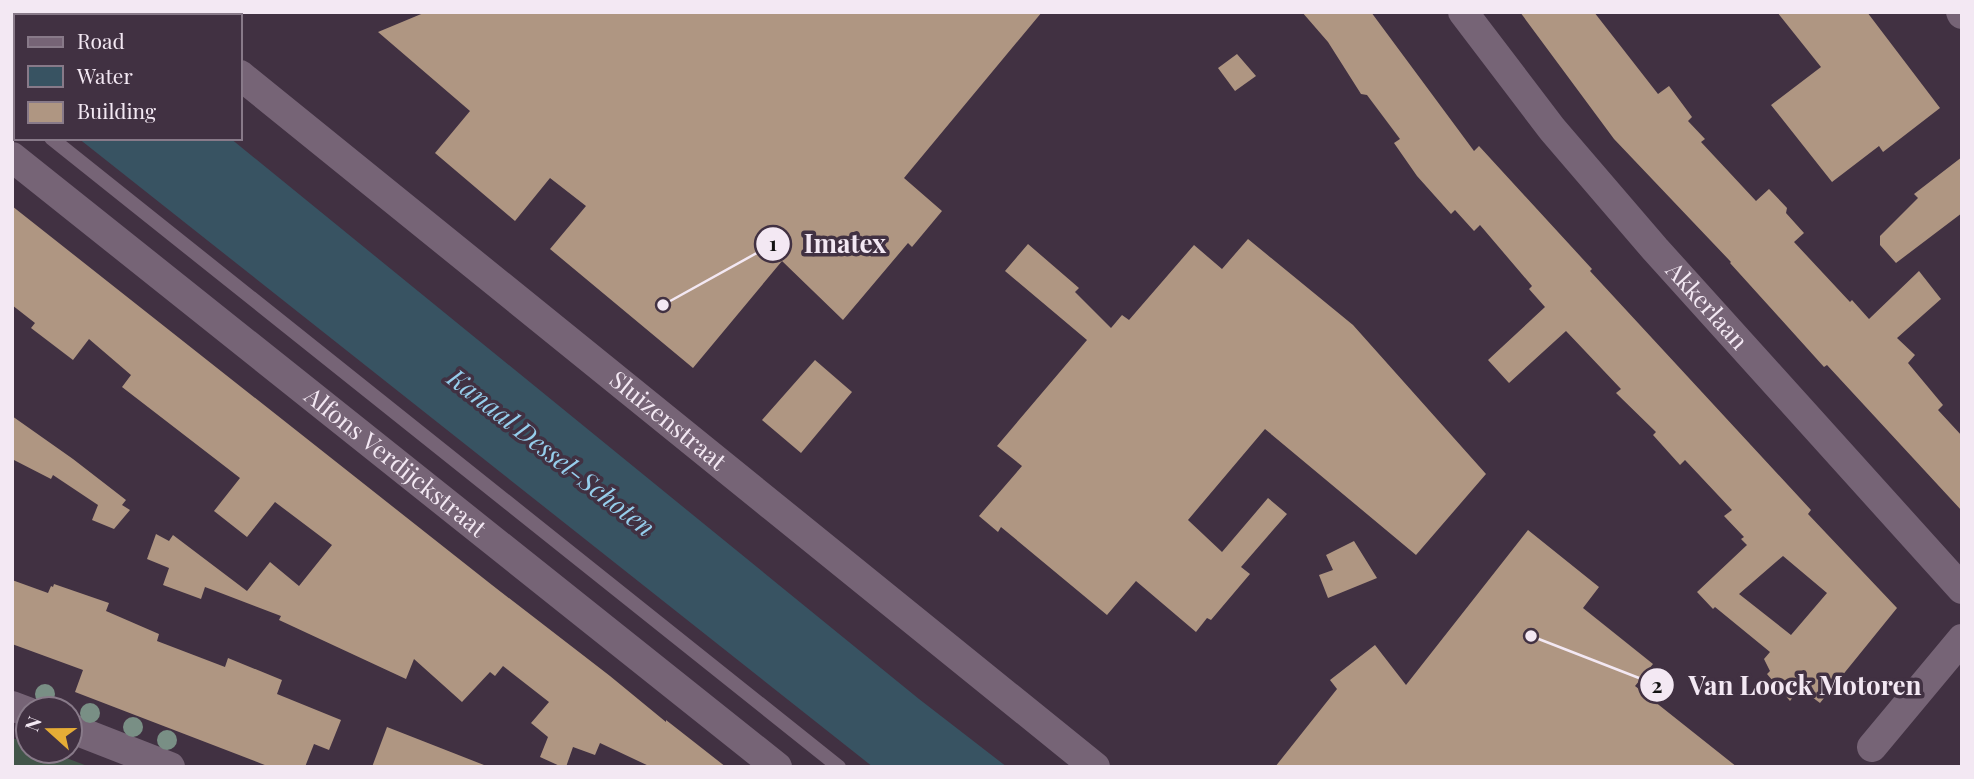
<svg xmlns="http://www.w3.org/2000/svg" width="1974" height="779" viewBox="0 0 1974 779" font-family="'Playfair Display',serif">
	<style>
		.green { fill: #425549 }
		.water { fill: #385362 }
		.building { fill: #af9682; fill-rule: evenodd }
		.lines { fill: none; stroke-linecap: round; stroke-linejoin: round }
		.path { stroke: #978a98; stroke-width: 4.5; stroke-dasharray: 7 3.5; stroke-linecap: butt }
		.lane { stroke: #766476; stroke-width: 14 }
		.street { stroke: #766476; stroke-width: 30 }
		.tree { fill: #798f85 }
		.labels { text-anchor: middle; stroke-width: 7; stroke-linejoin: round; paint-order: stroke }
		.street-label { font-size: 24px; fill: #f3e8f3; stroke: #413142 }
		.water-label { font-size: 26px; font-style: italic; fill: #96ceec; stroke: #413142 }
		.leader { fill: none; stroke: #f3e8f3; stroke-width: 2.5 }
		.callout-dot { fill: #f3e8f3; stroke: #413142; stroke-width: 2.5 }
		.mark-label { font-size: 21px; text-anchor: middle; font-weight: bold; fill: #111 }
		.callout-label { font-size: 26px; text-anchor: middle; font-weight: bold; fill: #f3e8f3; stroke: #413142; stroke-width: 7; stroke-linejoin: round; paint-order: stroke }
	</style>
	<rect width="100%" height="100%" fill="#413142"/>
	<path class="green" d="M12 738 28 743V751H48L90 767H12Z"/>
	<path class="water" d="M12 12H76L80 16H16V89L12 86Z
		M78 138H230L919 699 1007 767H873Z"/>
	<path class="building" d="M426 12H1042L904 178 942 211 912 247 908 243 843 320 782 261 693 368 550 249 586 206 550 178 515 221 435 153 470 111 378 32Z
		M1302 12H1371L1474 151 1479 146 1592 269 1590 271 1811 510 1808 514 1897 608 1820 703 1800 688 1790 701 1767 674 1770 671 1764 659 1770 652 1715 607 1713 609 1697 592 1747 545 1741 539 1744 537 1724 516 1732 510 1685 460 1680 465 1653 435 1656 432 1616 393 1621 389 1566 331 1509 383 1488 360 1545 307 1529 289 1532 286 1480 225 1474 231 1455 210 1451 214 1417 176 1394 143 1400 139 1367 95 1361 94 1328 42ZM1783 556 1827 593 1791 635 1739 594Z
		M1520 12H1594L1658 94 1669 86 1692 117 1688 121 1705 139 1701 142 1756 201 1769 189 1787 208 1786 213 1804 233 1794 242 1850 302 1852 300 1869 319 1919 271 1941 299 1897 338 1915 355 1908 363 1943 405 1938 410 1962 436V511L1827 365 1824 367 1730 263 1731 262 1614 139Z
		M1777 12H1867L1940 108 1883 152 1879 146 1832 182 1771 105 1821 67Z
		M1237 54 1256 76 1235 91 1218 68Z
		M1962 157V213L1896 263 1880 245V236L1918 198 1914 194Z
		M12 206 492 585 610 676 666 722V720L726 767H651L600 743 595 755 573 747 566 767H562L540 757 548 737 531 723 549 702 503 666 495 676 490 672 462 702 414 659 406 679 279 620 281 616 205 587 201 599 163 585 169 568 147 559 156 534 169 541 173 535 247 591 270 562 299 586 332 545 275 502 247 537 214 511 240 478 122 387 131 375 89 339 73 360 31 328 35 323 12 305Z
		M1248 239 1353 325 1486 474 1416 555 1265 429 1188 520 1222 552 1268 498 1287 514 1241 567 1250 574 1211 620 1207 618 1196 632 1136 581 1107 615 1001 527 998 532 979 516 1022 466 997 446 1087 340 1005 271 1028 244 1079 288 1075 292 1111 328 1122 315 1129 320 1194 245 1222 269Z
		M815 360 852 392 801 453 762 420Z
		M12 416 73 459 126 500 122 505 130 510 114 529 92 520 98 505 53 475 51 479 12 459Z
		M1528 530 1599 587 1583 608 1653 664 1635 686 1737 767H1275L1337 689 1330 680 1375 645 1406 685Z
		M1354 541 1377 578 1328 598 1319 575 1333 570 1326 555Z
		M12 580 48 593 51 586 53 587 54 584 109 603 106 611 159 634 157 641 225 667 228 658 282 680 277 694 341 720 329 750 314 744 305 767H270L75 692 83 670 12 644Z
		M387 727 484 765V767H372Z"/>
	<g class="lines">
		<path class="path" d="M122 12 126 16"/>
		<path class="lane" d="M12 107 16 110
			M51 138 839 767"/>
		<g class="street">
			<path d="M162 12 167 16"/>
			<path id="s1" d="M1463 12 1552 129 1655 249 1962 589"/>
			<path d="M1961 12 1962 14"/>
			<path id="s2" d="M240 75 1095 767"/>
			<path id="s3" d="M12 157 777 767"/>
			<path d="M12 706 28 712"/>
			<path d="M70 728 170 767"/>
			<path d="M1872 747 1962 639"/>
		</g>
	</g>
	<g class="tree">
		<circle cx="45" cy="694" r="10"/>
		<circle cx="90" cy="713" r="10"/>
		<circle cx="133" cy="727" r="10"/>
		<circle cx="167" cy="740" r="10"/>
	</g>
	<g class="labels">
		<g class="street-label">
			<text dy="8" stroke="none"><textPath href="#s1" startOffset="382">Akkerlaan</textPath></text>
			<text dy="8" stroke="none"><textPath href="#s2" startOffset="550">Sluizenstraat</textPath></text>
			<text dy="8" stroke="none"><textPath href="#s3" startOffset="490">Alfons Verdijckstraat</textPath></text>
		</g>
		<g class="water-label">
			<text transform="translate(551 453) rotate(38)" y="9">Kanaal Dessel-Schoten</text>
		</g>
	</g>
	<path class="leader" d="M663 305L773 244M1531 636L1657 685"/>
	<g class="callout-dot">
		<circle cx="663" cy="305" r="7"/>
		<circle cx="1531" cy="636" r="7"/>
		<circle cx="773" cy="244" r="18"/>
		<circle cx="1657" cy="685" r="18"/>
	</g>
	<g class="mark-label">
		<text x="773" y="251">1</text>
		<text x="1657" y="693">2</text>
	</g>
	<g class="callout-label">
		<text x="845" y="253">Imatex</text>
		<text x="1805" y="695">Van Loock Motoren</text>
	</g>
	<rect width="1974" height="779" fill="none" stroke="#f3e8f3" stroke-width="28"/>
	<rect x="14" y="14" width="228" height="126" fill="#413142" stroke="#887a89" stroke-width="2"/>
	<rect x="28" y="37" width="35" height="10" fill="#766476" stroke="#887a89" stroke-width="2"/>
	<text x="77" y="49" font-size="21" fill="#f3e8f3">Road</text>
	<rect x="28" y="66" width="35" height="21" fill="#385362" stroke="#887a89" stroke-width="2"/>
	<text x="77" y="84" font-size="21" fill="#f3e8f3">Water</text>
	<rect x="28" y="102" width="35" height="21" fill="#af9682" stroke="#887a89" stroke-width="2"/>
	<text x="77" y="119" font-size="21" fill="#f3e8f3">Building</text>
	<g transform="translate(49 730) rotate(291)"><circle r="33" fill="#413142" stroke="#887a89" stroke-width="2"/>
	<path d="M0-5L12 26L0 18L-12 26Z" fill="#e6ad36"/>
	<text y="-10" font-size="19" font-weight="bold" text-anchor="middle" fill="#f3e8f3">N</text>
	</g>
</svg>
